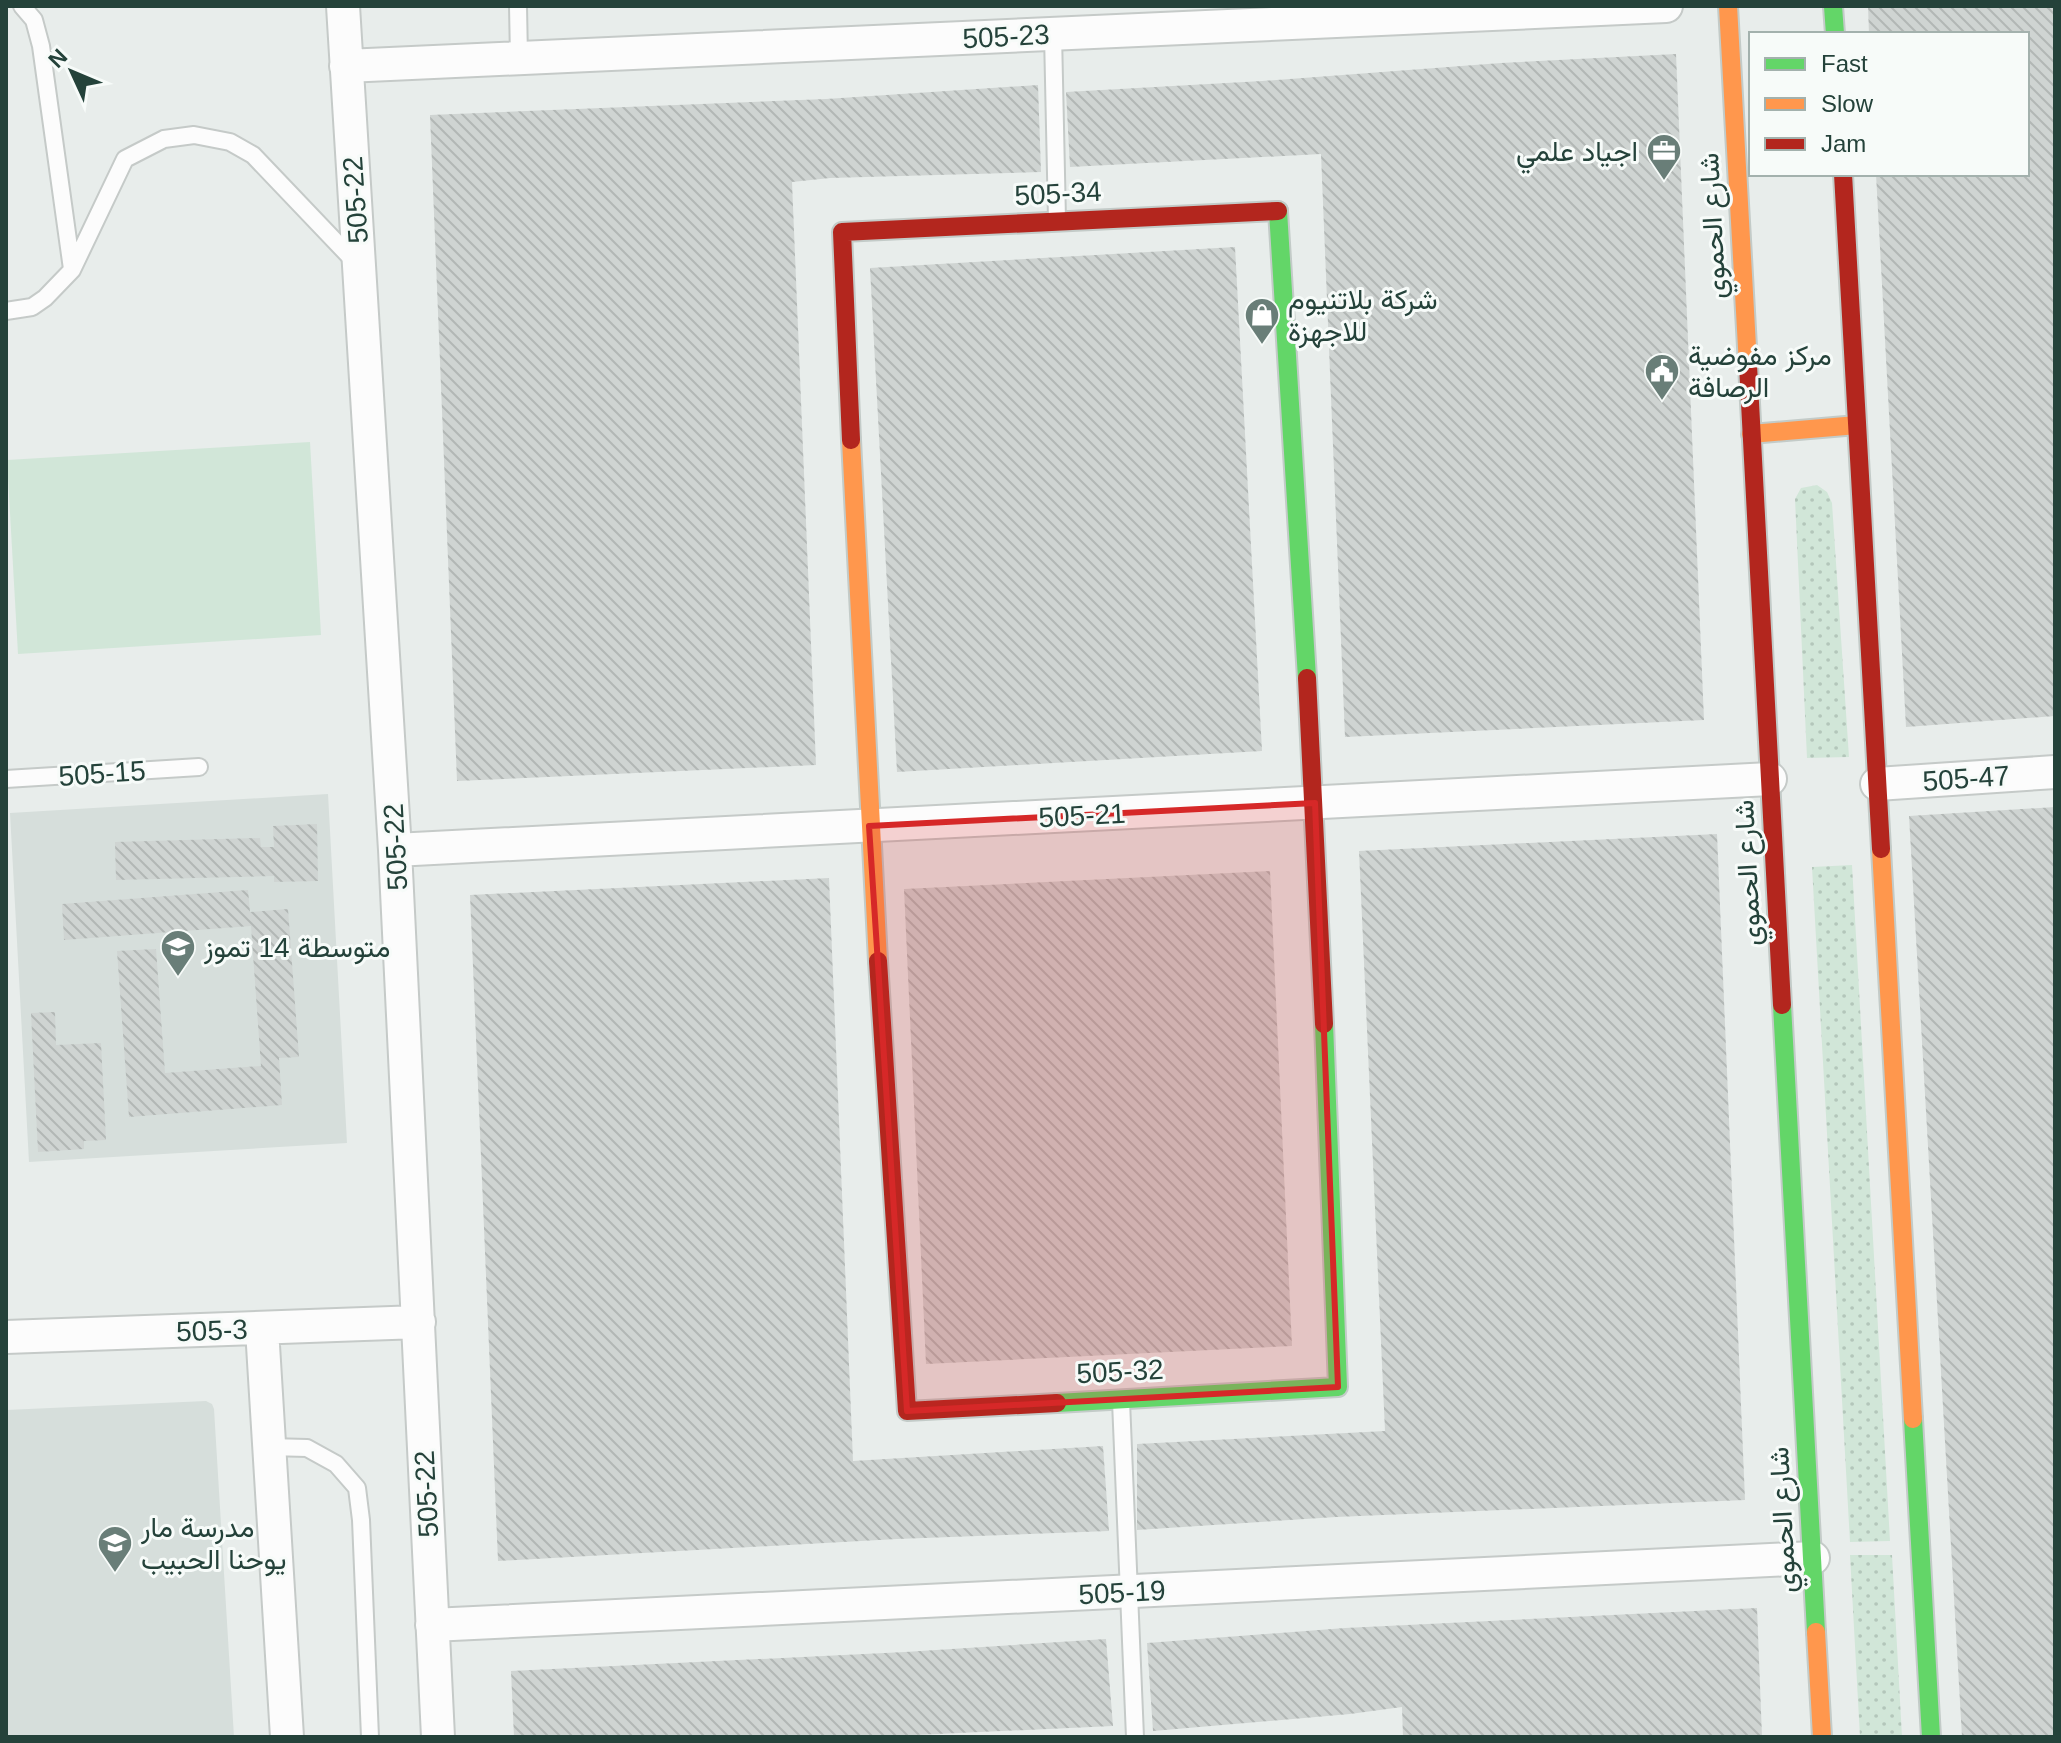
<svg xmlns="http://www.w3.org/2000/svg" width="2061" height="1743" viewBox="0 0 2061 1743" font-family="Helvetica,Vazirmatn,sans-serif">
	<style>
		.built { fill: #d6dedb }
		.green { fill: url(#green-dots) }
		.pitch { fill: #d1e6d8 }
		.building { fill: url(#building-back-hatch) }
		.lines { fill: none; stroke-linecap: round; stroke-linejoin: round }
		.lane-casing { stroke: #c5cac8; stroke-width: 20 }
		.street-casing { stroke: #c5cac8; stroke-width: 36 }
		.fast-casing { stroke: #c3cbc8; stroke-width: 22 }
		.slow-casing { stroke: #c3cbc8; stroke-width: 22 }
		.jam-casing { stroke: #c3cbc8; stroke-width: 22 }
		.lane { stroke: #fcfcfc; stroke-width: 16 }
		.street { stroke: #fcfcfc; stroke-width: 32 }
		.fast { stroke: #63d668; stroke-width: 18 }
		.slow { stroke: #ff974d; stroke-width: 18 }
		.jam { stroke: #b3261e; stroke-width: 18 }
		.marked { fill: #d62828; fill-opacity: 0.2; stroke: #d62828; stroke-width: 6; stroke-linejoin: round }
		.labels { text-anchor: middle; stroke-width: 6; stroke-linejoin: round; paint-order: stroke }
		.street-label { font-size: 28px; fill: #24423a; stroke: #f7fbf9 }
		.poi-label { font-size: 28px; fill: #24423a; stroke: #f7fbf9; text-anchor: start }
	</style>
	<defs>
		<pattern id="green-dots" width="8" height="8" patternUnits="userSpaceOnUse" patternTransform="scale(2)"><rect width="8" height="8" fill="#d1e6d8"/><path d="M2 2h.1M6 6h.1" fill="none" stroke="#b3c6ba" stroke-width="1.8" stroke-linecap="round"/></pattern>
		<pattern id="building-back-hatch" width="6" height="6" patternUnits="userSpaceOnUse" patternTransform="scale(2)"><rect width="6" height="6" fill="#cfd4d2"/><path d="M-1 5l2 2M0 0l6 6M5-1l2 2" fill="none" stroke="#b2b7b5"/></pattern>
	</defs>
	<rect width="100%" height="100%" fill="#e8edeb"/>
	<path class="built" d="M328 794 347 1143 29 1162 10 813Z
		M206 1401 212 1404 214 1409 234 1737H6V1410Z"/>
	<path class="green" d="M1817 485 1827 492 1832 503 1849 757 1807 758 1795 499 1801 488Z
		M1852 865 1890 1541 1850 1542 1812 867Z
		M1892 1555 1902 1737H1860L1850 1555Z"/>
	<path class="pitch" d="M310 442 321 635 18 654 7 460Z"/>
	<path class="building" d="M1868 6H2055V716L1906 727 1876 174H2027V34H1869Z
		M1676 54 1704 720 1345 737 1321 154 1070 167 1066 92 1262 81 1501 63Z
		M1038 85 1041 172 830 178 792 182 816 765 457 781 430 115 826 99Z
		M1235 247 1262 751 897 772 870 268Z
		M2055 807V1737H1962L1909 816Z
		M317 824 318 881 274 882V876L116 880 115 842 260 838 261 847H274L273 826Z
		M1717 834 1745 1500 1336 1517 1137 1530V1444L1385 1431 1359 851Z
		M1270 871 1292 1346 926 1364 904 889Z
		M829 878 853 1461 1103 1446 1109 1531 897 1539 498 1561 470 895Z
		M248 890 250 912 288 909 299 1057 279 1058 282 1105 129 1117 117 951 156 949 165 1073 261 1066 251 926 64 940 62 904Z
		M55 1012 56 1045 101 1043 106 1140 84 1141V1149L38 1152 31 1013Z
		M1757 1608 1762 1737H1403L1402 1707 1350 1714 1153 1731 1147 1643 1345 1628Z
		M1106 1639 1113 1726 873 1737H514L511 1671 905 1652Z"/>
	<g class="lines">
		<defs>
			<path id="lane" d="M22 6 34 20 41 46 72 269
				M518 6 519 58
				M1053 34 1057 220
				M6 311 32 307 45 298 72 270 125 159 164 139 194 135 230 142 253 155 356 263
				M6 779 199 767
				M1121 1401 1135 1737
				M269 1447 307 1448 336 1464 357 1488 361 1520 370 1737"/>
			<path id="street" d="M343 6 395 850 438 1737
				M346 66 1666 6
				M1877 784 2055 772
				M395 850 1770 779
				M262 1329 287 1737
				M6 1337 419 1322
				M432 1625 1813 1558"/>
			<path id="fast" d="M1833 6 1835 34
				M1278 211 1307 678
				M1782 1005 1816 1632
				M1057 1403 1338 1387 1324 1024
				M1913 1419 1931 1737"/>
			<path id="slow" d="M1728 6 1748 365
				M1751 434 1857 425
				M851 440 878 961
				M1881 849 1913 1419
				M1816 1632 1822 1737"/>
			<path id="jam" d="M1843 174 1881 849
				M1748 365 1782 1005
				M851 440 842 232 1278 211
				M1307 678 1324 1024
				M878 961 907 1411 1057 1403"/>
		</defs>
		<use href="#lane" class="lane-casing"/>
		<use href="#street" class="street-casing"/>
		<use href="#fast" class="fast-casing"/>
		<use href="#slow" class="slow-casing"/>
		<use href="#jam" class="jam-casing"/>
		<use href="#lane" class="lane"/>
		<use href="#street" class="street"/>
		<use href="#fast" class="fast"/>
		<use href="#slow" class="slow"/>
		<use href="#jam" class="jam"/>
	</g>
	<path class="marked" d="M1315 803 1338 1387 907 1411 869 826Z"/>
	<defs>
		<symbol id="office-pin" viewBox="-11 -11 22 30"><path d="M0 17L-7.5 6A9.5 9.5 0 1 1 7.5 6Z" fill="#697e78" stroke="#f7fbf9"/><path d="M-6-3h4V-5.5h4V-3h4V5H-6ZM-1-4.5V-3h2v-1.5ZM-6 0V1H6V0Z" fill="#fff"/></symbol>
		<symbol id="shop-pin" viewBox="-11 -11 22 30"><path d="M0 17L-7.5 6A9.5 9.5 0 1 1 7.5 6Z" fill="#697e78" stroke="#f7fbf9"/><path d="M-5-2.5h2.3a2.7 3.5 0 0 1 5.4 0H5L5.5 6h-11ZM-1.5-2.5h3a1.5 2.3 0 0 0-3 0Z" fill="#fff"/></symbol>
		<symbol id="civic-pin" viewBox="-11 -11 22 30"><path d="M0 17L-7.5 6A9.5 9.5 0 1 1 7.5 6Z" fill="#697e78" stroke="#f7fbf9"/><path d="M-.6-6.5H3V-4.5H.6V-3L4-1V1h2V6H-6V1h2V-1L-.6-3ZM-1.2 2.5V6h2.4V2.5Z" fill="#fff"/></symbol>
		<symbol id="school-pin" viewBox="-11 -11 22 30"><path d="M0 17L-7.5 6A9.5 9.5 0 1 1 7.5 6Z" fill="#697e78" stroke="#f7fbf9"/><path d="M0-5L7-2L0 1L-7-2ZM-4 1L0 2.5L4 1V4Q0 6-4 4Z" fill="#fff"/></symbol>
	</defs>
	<g fill-rule="evenodd">
		<use href="#office-pin" x="1644" y="131" width="40" height="54"/>
		<use href="#shop-pin" x="1242" y="295" width="40" height="54"/>
		<use href="#civic-pin" x="1642" y="351" width="40" height="54"/>
		<use href="#school-pin" x="158" y="927" width="40" height="54"/>
		<use href="#school-pin" x="95" y="1523" width="40" height="54"/>
	</g>
	<g class="labels">
		<g class="street-label">
			<text transform="translate(1006 36) rotate(-3)" y="10">505-23</text>
			<text transform="translate(1058 193) rotate(-3)" y="10">505-34</text>
			<text transform="translate(355 200) rotate(-94)" y="10">505-22</text>
			<text transform="translate(1712 226) rotate(-93)" y="10">شارع الحموي</text>
			<text transform="translate(102 773) rotate(-4)" y="10">505-15</text>
			<text transform="translate(1966 778) rotate(-4)" y="10">505-47</text>
			<text transform="translate(1082 815) rotate(-3)" y="10">505-21</text>
			<text transform="translate(395 847) rotate(-93)" y="10">505-22</text>
			<text transform="translate(1747 873) rotate(-93)" y="10">شارع الحموي</text>
			<text transform="translate(212 1330) rotate(-2)" y="10">505-3</text>
			<text transform="translate(1120 1371) rotate(-3)" y="10">505-32</text>
			<text transform="translate(426 1494) rotate(-93)" y="10">505-22</text>
			<text transform="translate(1782 1520) rotate(-93)" y="10">شارع الحموي</text>
			<text transform="translate(1122 1592) rotate(-3)" y="10">505-19</text>
		</g>
		<g class="poi-label">
			<text x="1638" y="161" text-anchor="end">اجياد علمي</text>
			<text x="1288" y="309">شركة بلاتنيوم<tspan x="1288" dy="32">للاجهزة</tspan></text>
			<text x="1688" y="365">مركز مفوضية<tspan x="1688" dy="32">الرصافة</tspan></text>
			<text x="204" y="957">متوسطة 14 تموز</text>
			<text x="141" y="1537">مدرسة مار<tspan x="141" dy="32">يوحنا الحبيب</tspan></text>
		</g>
	</g>
	<rect width="2061" height="1743" fill="none" stroke="#24423a" stroke-width="16"/>
	<rect x="1749" y="32" width="280" height="144" fill="#f7fbf9" stroke="#a3b1ad" stroke-width="2"/>
	<rect x="1765" y="58" width="40" height="12" fill="#63d668" stroke="#a3b1ad" stroke-width="2"/>
	<text x="1821" y="72" font-size="24" fill="#24423a">Fast</text>
	<rect x="1765" y="98" width="40" height="12" fill="#ff974d" stroke="#a3b1ad" stroke-width="2"/>
	<text x="1821" y="112" font-size="24" fill="#24423a">Slow</text>
	<rect x="1765" y="138" width="40" height="12" fill="#b3261e" stroke="#a3b1ad" stroke-width="2"/>
	<text x="1821" y="152" font-size="24" fill="#24423a">Jam</text>
	<g transform="translate(72 72) rotate(314)" stroke="#f7fbf9" stroke-width="6" paint-order="stroke">
	<path d="M0-6L14 30L0 20L-14 30Z" fill="#24423a"/>
	<text y="-12" font-size="22" font-weight="bold" text-anchor="middle" fill="#24423a">N</text>
	</g>
</svg>
